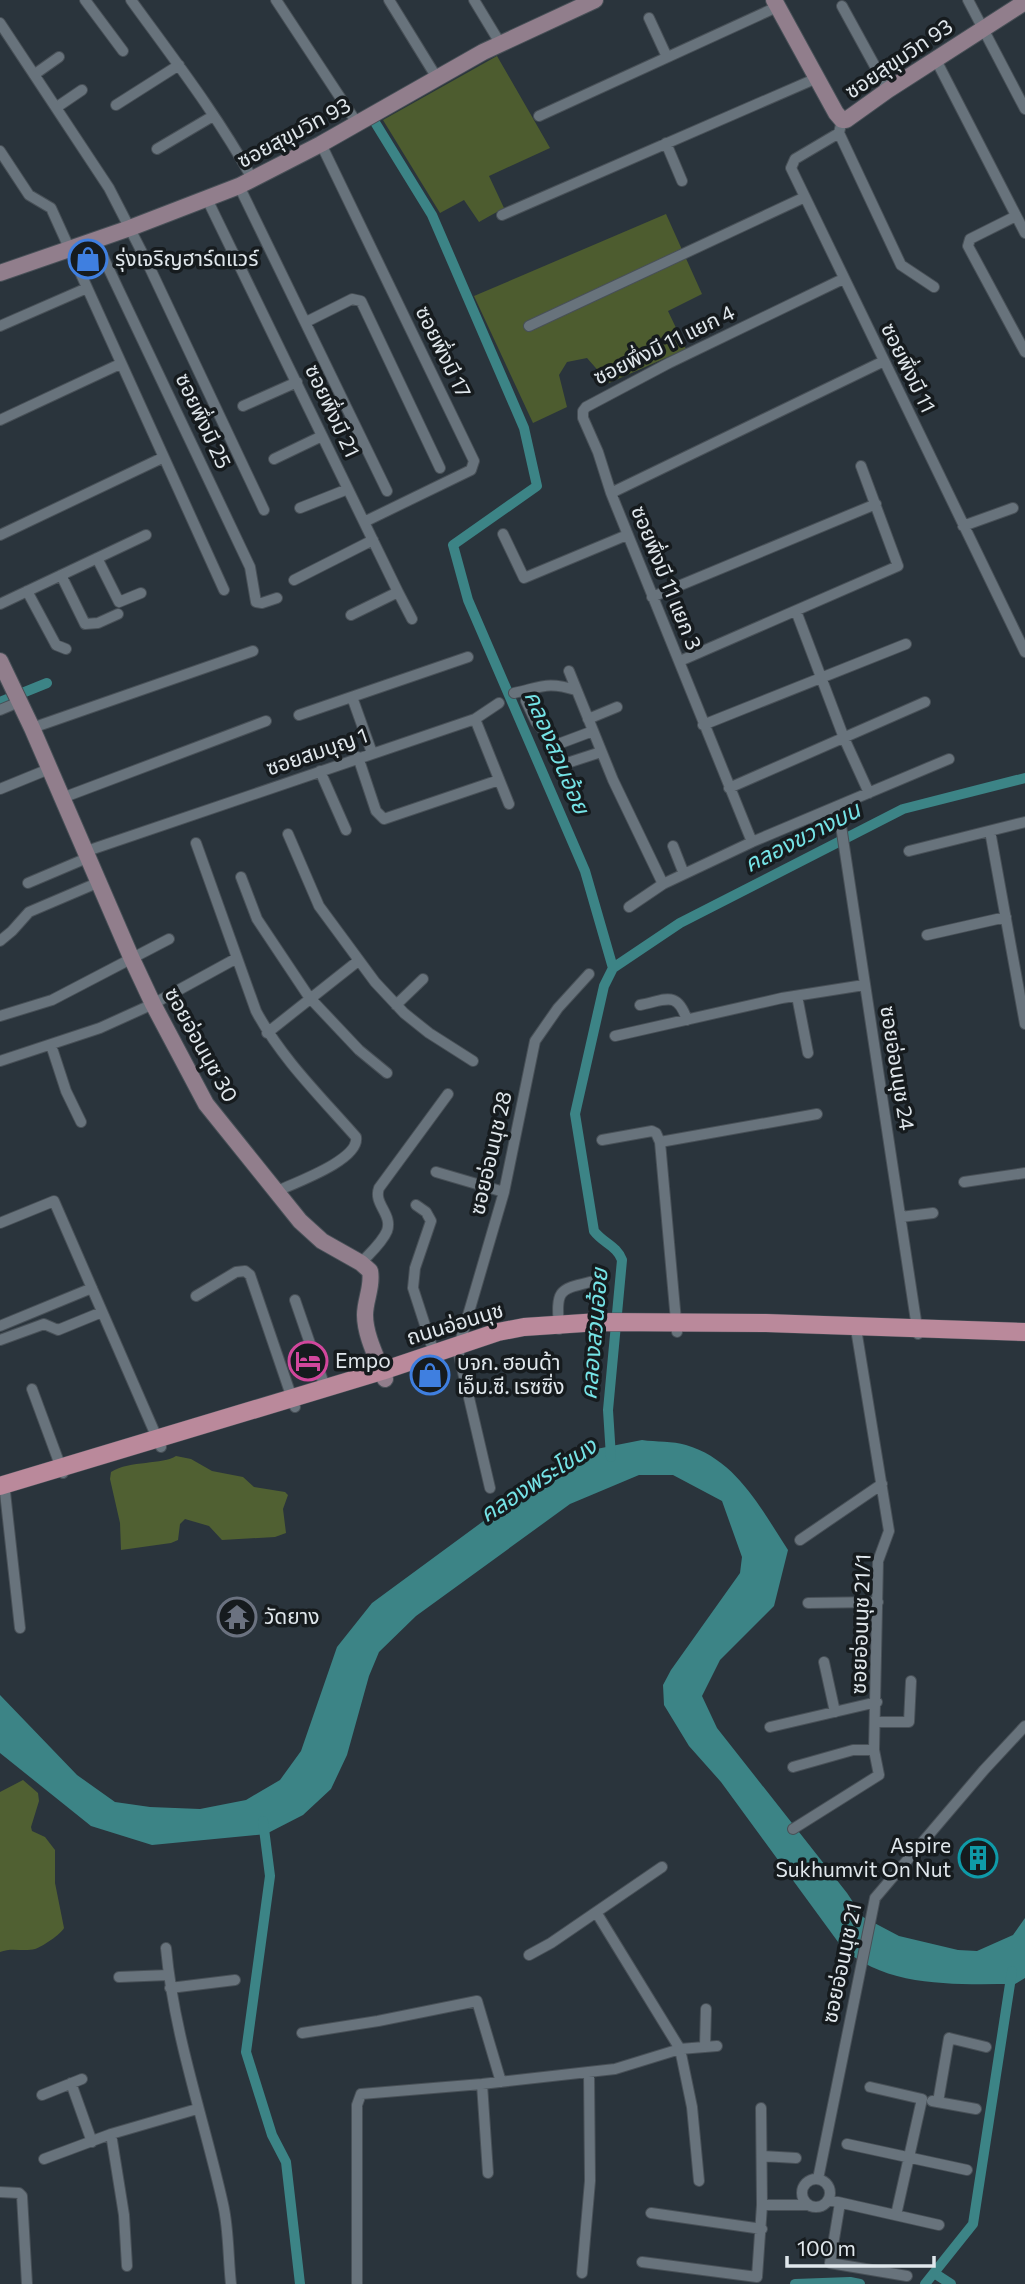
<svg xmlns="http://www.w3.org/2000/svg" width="1025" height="2284" viewBox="0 0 1025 2284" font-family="Commissioner,'Noto Sans Thai',sans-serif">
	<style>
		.green { fill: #4d5c2f }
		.forest { fill: #506032 }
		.water { fill: #3c8486 }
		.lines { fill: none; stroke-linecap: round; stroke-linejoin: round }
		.canal { stroke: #3c8486; stroke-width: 10 }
		.street-casing { stroke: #485057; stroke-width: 12 }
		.secondary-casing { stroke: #485057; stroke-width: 18 }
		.primary-casing { stroke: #485057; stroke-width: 19 }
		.street { stroke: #68737c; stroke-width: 10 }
		.secondary { stroke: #917e8c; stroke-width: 16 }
		.primary { stroke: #ba899b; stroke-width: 18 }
		.labels { text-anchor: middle; stroke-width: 7; stroke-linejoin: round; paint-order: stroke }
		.street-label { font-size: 21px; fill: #e0e7ec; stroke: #161b1e }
		.poi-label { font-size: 21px; fill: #e0e7ec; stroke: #161b1e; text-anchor: start }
		.water-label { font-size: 23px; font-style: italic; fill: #75e3e6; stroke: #161b1e }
	</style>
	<rect width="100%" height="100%" fill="#2a343c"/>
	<path class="green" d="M497 56 550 148 489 176 504 208 479 222 464 200 440 213 383 120Z
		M666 214 702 294 668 311 686 349 609 383 587 358 567 362 559 375 567 407 533 423 474 296Z"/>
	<path class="forest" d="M176 1456 191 1459 212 1471 243 1477 254 1487 285 1492 288 1495 283 1509 286 1533 275 1537 222 1540 209 1526 185 1519 180 1524 178 1540 171 1543 121 1550 120 1523 110 1479 111 1472C130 1460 163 1465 176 1456Z
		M23 1780 38 1793 39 1801 31 1827 32 1831 45 1837 55 1850V1883L64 1928C61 1934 42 1947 35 1949 23 1952 12 1947 0 1952V1792Z"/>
	<path class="water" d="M642 1440C656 1442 673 1441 686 1445 737 1460 761 1509 788 1550L774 1606 720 1660 702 1696 717 1728 847 1893 863 1917 899 1936 958 1950 977 1951 1013 1935 1025 1918V1978L1015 1984C957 1984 886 1989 841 1946L721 1782 689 1746 664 1705 663 1685 671 1670 740 1573 742 1557 722 1501 673 1475H639L570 1504 416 1616 379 1652 369 1676 347 1755 331 1789 303 1815 266 1834 152 1845 91 1826 0 1753V1695L77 1775 115 1802 150 1807 200 1809 246 1800 280 1780 301 1751 337 1647 372 1603 576 1453Z"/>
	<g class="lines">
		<path class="canal" d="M376 124 432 215 524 428 537 486 453 545 468 600 585 871 613 968 604 986 575 1114 594 1231C603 1243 617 1246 622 1260L608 1410 611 1457
			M0 702 47 683
			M613 968 680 923 903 809 1025 778
			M263 1821 270 1876 246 2052 272 2135 286 2162 300 2284
			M934 2273 951 2284
			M795 2284 850 2282 860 2284
			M925 2284 973 2224 1012 1971"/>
		<defs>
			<path id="street" d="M85 0 123 51
				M131 0C173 58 218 116 253 180
				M276 0 357 123
				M389 0 437 78
				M474 0 500 43
				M968 0 1025 109
				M842 6 888 90
				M649 18 667 57
				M0 23 109 188 148 264 264 510
				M936 60 1025 233
				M35 74 59 57
				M116 105 179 65
				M57 107 82 90
				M539 116 777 7
				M842 120 839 133 795 159 791 168 1025 652
				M839 133 901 265 934 287
				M666 143 682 181
				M321 144 474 461 471 470 364 522
				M157 149 213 116
				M0 151 29 195 51 208 224 590
				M239 186 387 491
				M207 199 398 592 351 615
				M502 215 817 78
				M1016 216 970 239 968 246 1025 352
				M95 240 250 567 256 602 262 603 277 598
				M306 322 352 299 361 301 440 468
				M0 326 87 288
				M529 326 805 197
				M243 406 297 382
				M0 420 120 364
				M274 459 322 436
				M611 493 598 452 583 418V411L586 407 669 363 843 279
				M300 508 348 489
				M963 526 1013 508
				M503 534 524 578 627 535
				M0 535 162 458
				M97 558 119 602 141 593
				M61 575 85 624 98 623 118 614
				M294 580 373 540
				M27 591 56 645 66 649
				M398 592 412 619
				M652 597 876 504
				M0 604 146 535
				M796 611 844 738 869 793
				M680 661 898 566 861 466
				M569 671 613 780 663 884
				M514 693C542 687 547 681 576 690
				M352 697 372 753
				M526 701 536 722 555 743H561L593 731
				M0 710 19 702
				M299 715 468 657
				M475 719 499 703
				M588 719 617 707
				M703 725 906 644
				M32 728 253 651
				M358 757 376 811 384 819 499 780
				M564 764 601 752
				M320 771 346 830
				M729 788 925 702
				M0 789 49 769
				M62 798 266 721
				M838 806 918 1334
				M990 831 1025 1024
				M288 834 319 906 375 982 404 1013 429 1033 473 1061
				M752 842 611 493 884 361
				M196 843 256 1011C281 1058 321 1097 356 1137 360 1160 294 1183 275 1192
				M673 846 684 874
				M909 851 1025 822
				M84 852 475 719 509 804
				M241 877 257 919 309 997 359 1050 387 1073
				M28 883 87 858
				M629 907 663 884 752 842 949 759
				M927 935 1006 917
				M0 941 12 931 29 912 97 883
				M797 996 808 1053
				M396 1005 423 979
				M640 1005C666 1000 677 990 687 1020
				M0 1016 52 1000 169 939
				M267 1033 358 961
				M615 1036 782 998 864 985
				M51 1045 66 1091 81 1122
				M0 1061 100 1028 153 1004 237 958
				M602 1140 652 1131 656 1133 660 1142 677 1332
				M660 1142 817 1114
				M436 1172 504 1192
				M964 1182 1025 1173
				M416 1205 426 1212 431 1221 415 1268 413 1288 435 1356
				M901 1217 933 1213
				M0 1223 54 1201 161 1447
				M361 1263C369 1254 382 1243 387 1231 393 1214 373 1204 379 1188L448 1094
				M196 1296 236 1272 245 1271 250 1275 295 1407
				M295 1300 326 1390
				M0 1326 92 1288
				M559 1329C556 1287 558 1290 598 1280
				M0 1340 44 1324 58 1330 102 1312
				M32 1389 63 1473
				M490 1488 459 1355V1346L504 1192 535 1041 558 1008 589 974
				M5 1492 20 1628
				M800 1540 882 1484
				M808 1603 878 1602
				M824 1662 835 1712
				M876 1722H909L911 1681
				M770 1727 877 1702
				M793 1767 853 1750H874
				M793 1829 879 1775 874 1750 878 1561 889 1531 857 1335
				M596 1912 680 2049 692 2107 699 2181
				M166 1948C174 2036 204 2119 223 2204 229 2230 228 2258 231 2284
				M529 1955 551 1943 662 1867
				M119 1977 169 1975
				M170 1988 235 1980
				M302 2033 378 2021 477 2001 501 2082
				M705 2046 706 2009
				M71 2083 92 2142
				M482 2084 488 2173
				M870 2087 922 2099 896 2215
				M42 2095 82 2079
				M932 2101 976 2109
				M938 2102 949 2038 986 2047
				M761 2108 762 2205
				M111 2134 124 2215 127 2266
				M847 2144 967 2170
				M762 2156 796 2158
				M44 2159 111 2134 197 2109
				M802 2193a14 14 0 1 1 28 0a14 14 0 1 1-28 0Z
				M818 2179 875 1898 984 1770 1025 1726
				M0 2192 19 2193 22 2196 27 2284
				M829 2200 939 2225
				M840 2203 830 2263 907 2276
				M651 2213 762 2229
				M642 2262 757 2277 762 2205H808
				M582 2273 590 2181 589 2072
				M357 2284V2105L361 2094 482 2084 615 2069 680 2049 717 2046"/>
			<path id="secondary" d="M774 0 836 113 842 120H846L888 90 1025 2
				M0 273 130 228 239 186 321 144 483 52 595 0
				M0 661 32 728 131 957 153 1004 206 1104 300 1221 322 1241 361 1263 370 1271C373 1286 365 1300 365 1315 365 1336 378 1360 385 1379"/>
			<path id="primary" d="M0 1486 382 1371 498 1332 524 1327 599 1322 766 1323 1025 1332"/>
		</defs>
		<use href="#street" class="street-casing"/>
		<use href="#secondary" class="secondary-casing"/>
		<use href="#primary" class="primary-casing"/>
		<use href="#street" class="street"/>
		<use href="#secondary" class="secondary"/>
		<use href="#primary" class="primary"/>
	</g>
	<defs>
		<symbol id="shop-ring" viewBox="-11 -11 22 22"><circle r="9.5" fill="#161b1e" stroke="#3f7fe0" stroke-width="1.5"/><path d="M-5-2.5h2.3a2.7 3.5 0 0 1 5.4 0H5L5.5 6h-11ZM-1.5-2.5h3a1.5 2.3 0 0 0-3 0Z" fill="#3f7fe0"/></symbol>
		<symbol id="hotel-ring" viewBox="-11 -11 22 22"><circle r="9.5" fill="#161b1e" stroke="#d1479c" stroke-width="1.5"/><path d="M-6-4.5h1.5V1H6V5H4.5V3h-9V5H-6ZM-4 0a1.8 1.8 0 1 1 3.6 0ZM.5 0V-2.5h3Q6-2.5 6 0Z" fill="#d1479c"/></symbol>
		<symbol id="temple-ring" viewBox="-11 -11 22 22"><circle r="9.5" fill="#161b1e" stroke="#6b7280" stroke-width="1.5"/><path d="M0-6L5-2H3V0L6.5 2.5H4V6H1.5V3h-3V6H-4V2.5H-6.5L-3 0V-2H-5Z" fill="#6b7280"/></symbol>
		<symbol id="building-ring" viewBox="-11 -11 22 22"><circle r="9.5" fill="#161b1e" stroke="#0f9aa8" stroke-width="1.5"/><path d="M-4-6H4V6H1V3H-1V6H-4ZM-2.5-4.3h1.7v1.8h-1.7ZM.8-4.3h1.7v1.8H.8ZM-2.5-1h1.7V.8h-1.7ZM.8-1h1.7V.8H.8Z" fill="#0f9aa8"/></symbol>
	</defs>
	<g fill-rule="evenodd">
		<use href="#shop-ring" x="66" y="237" width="44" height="44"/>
		<use href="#hotel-ring" x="286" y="1339" width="44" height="44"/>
		<use href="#shop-ring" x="408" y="1353" width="44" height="44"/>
		<use href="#temple-ring" x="215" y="1595" width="44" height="44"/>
		<use href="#building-ring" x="956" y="1836" width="44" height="44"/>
	</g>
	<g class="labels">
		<g class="street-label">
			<text transform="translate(899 59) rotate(-34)" y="7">ซอยสุขุมวิท 93</text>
			<text transform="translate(294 133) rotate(-28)" y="7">ซอยสุขุมวิท 93</text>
			<text transform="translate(664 345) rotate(-26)" y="7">ซอยพึ่งมี 11 แยก 4</text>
			<text transform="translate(443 352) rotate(64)" y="7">ซอยพึ่งมี 17</text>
			<text transform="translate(908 368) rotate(64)" y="7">ซอยพึ่งมี 11</text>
			<text transform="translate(332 411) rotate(65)" y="7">ซอยพึ่งมี 21</text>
			<text transform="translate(203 421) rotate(65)" y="7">ซอยพึ่งมี 25</text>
			<text transform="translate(666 578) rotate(68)" y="7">ซอยพึ่งมี 11 แยก 3</text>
			<text transform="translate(317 752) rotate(-19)" y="7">ซอยสมบุญ 1</text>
			<text transform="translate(201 1045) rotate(61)" y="7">ซอยอ่อนนุช 30</text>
			<text transform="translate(897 1068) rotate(81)" y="7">ซอยอ่อนนุช 24</text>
			<text transform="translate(491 1153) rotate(-77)" y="7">ซอยอ่อนนุช 28</text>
			<text transform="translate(455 1324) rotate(-17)" y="7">ถนนอ่อนนุช</text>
			<text transform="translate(861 1624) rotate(-88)" y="7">ซอยอ่อนนุช 21/1</text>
			<text transform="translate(842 1963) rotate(-78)" y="7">ซอยอ่อนนุช 21</text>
		</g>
		<g class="poi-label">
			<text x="115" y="266">รุ่งเจริญฮาร์ดแวร์</text>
			<text x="335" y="1368">Empo</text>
			<text x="457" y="1370">บจก. ฮอนด้า<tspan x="457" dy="24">เอ็ม.ซี. เรซซิ่ง</tspan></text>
			<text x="264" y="1624">วัดยาง</text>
			<text x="951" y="1853" text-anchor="end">Aspire<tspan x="951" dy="24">Sukhumvit On Nut</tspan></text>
		</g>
		<g class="water-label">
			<text transform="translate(557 752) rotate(67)" y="8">คลองสวนอ้อย</text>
			<text transform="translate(802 837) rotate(-27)" y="8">คลองขวางบน</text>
			<text transform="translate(594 1334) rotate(-85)" y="8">คลองสวนอ้อย</text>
			<text transform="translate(538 1480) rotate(-33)" y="8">คลองพระโขนง</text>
		</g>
	</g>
	<path d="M787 2256v10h147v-10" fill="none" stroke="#e0e7ec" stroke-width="3.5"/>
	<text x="797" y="2256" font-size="21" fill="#e0e7ec" stroke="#161b1e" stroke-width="5" paint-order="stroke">100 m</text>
</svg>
